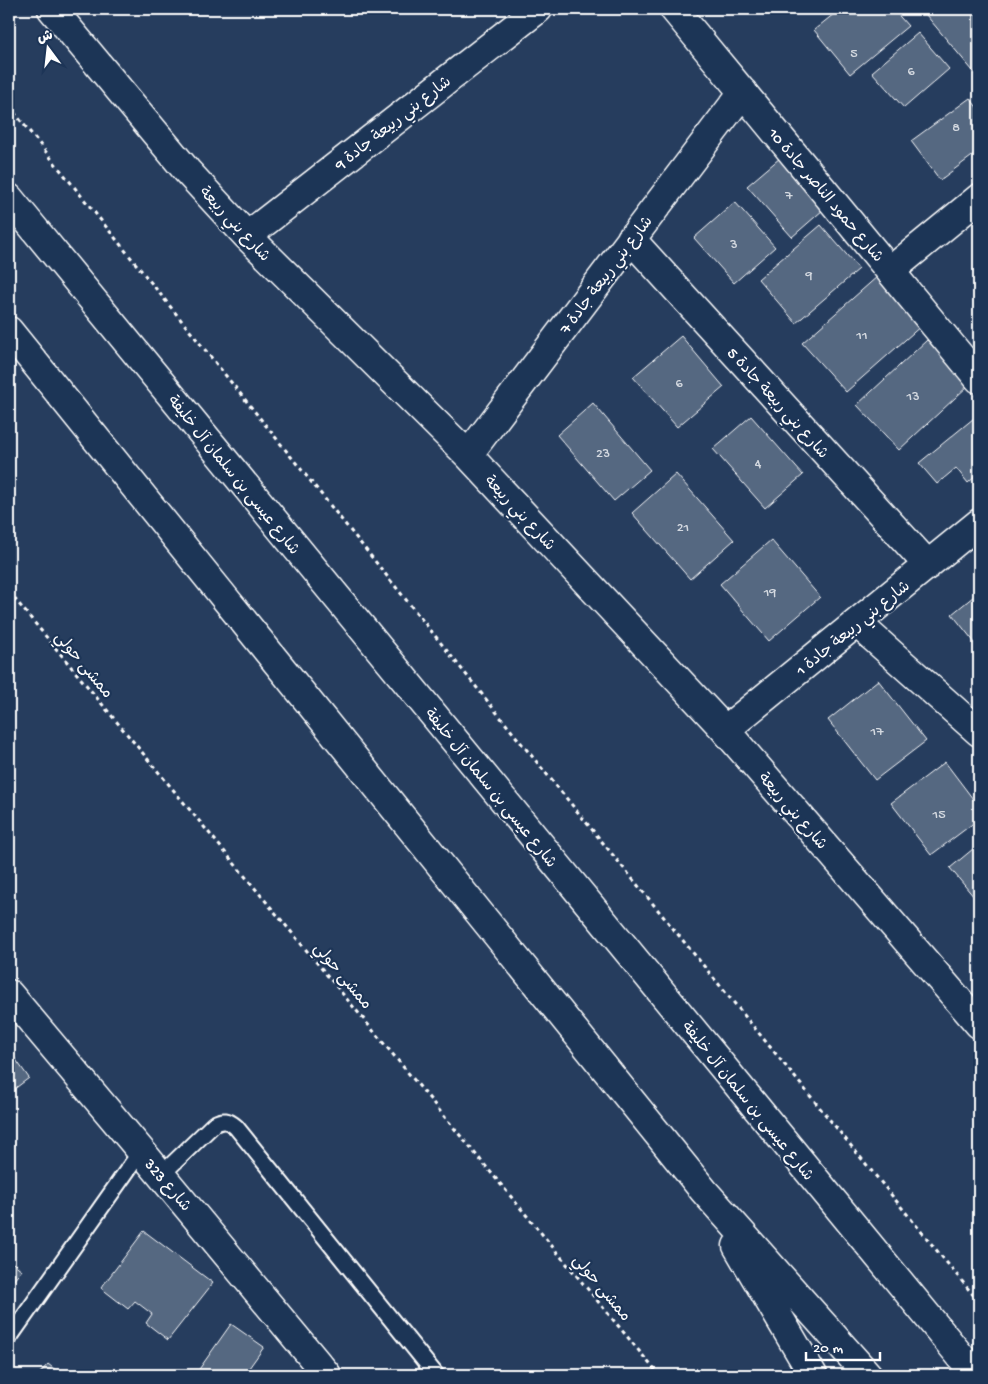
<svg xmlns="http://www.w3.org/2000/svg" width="988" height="1384" viewBox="0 0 988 1384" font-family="'Gochi Hand','Playpen Sans Arabic',sans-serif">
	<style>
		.building { fill: #556781; stroke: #fff }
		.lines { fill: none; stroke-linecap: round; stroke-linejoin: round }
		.lane-casing { stroke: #fff; stroke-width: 19 }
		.street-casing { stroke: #fff; stroke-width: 31 }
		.highway-casing { stroke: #fff; stroke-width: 31 }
		.path { stroke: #fff; stroke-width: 3; stroke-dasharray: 4 4; stroke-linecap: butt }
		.lane { stroke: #1d3557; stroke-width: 15 }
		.street { stroke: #1d3557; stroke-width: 28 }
		.highway { stroke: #1d3557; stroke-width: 28 }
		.labels { text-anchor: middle; stroke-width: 4.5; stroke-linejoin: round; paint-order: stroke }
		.number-label { font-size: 14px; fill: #d4d9e0 }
		.street-label { font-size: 16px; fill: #fff; stroke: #1d3557 }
	</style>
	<rect width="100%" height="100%" fill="#263d5e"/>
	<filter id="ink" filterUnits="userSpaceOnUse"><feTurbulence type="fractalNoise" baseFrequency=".02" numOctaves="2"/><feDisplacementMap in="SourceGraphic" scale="10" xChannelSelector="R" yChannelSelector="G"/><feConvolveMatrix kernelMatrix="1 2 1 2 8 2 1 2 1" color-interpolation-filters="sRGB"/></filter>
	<g filter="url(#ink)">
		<path class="building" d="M840 9H893L908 26 850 74 814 30Z
			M921 9H979V76L978 77Z
			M918 33 949 69 904 108 872 72Z
			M970 98 979 110V151L940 180 911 141Z
			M787 152 831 203 792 237 747 186Z
			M735 202 775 247 734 283 694 238Z
			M821 225 859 269 796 323 758 279Z
			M878 276 922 325 846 392 802 343Z
			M681 336 724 387 677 427 633 377Z
			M927 340 969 385 899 450 857 405Z
			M593 403 650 470 614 501 557 435Z
			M979 414V473L968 483 956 468 937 484 919 463Z
			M751 416 803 475 765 508 713 449Z
			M676 474 734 540 690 579 632 513Z
			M771 540 820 597 769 641 720 584Z
			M979 592V648L952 614Z
			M878 680 926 741 875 780 828 720Z
			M945 762 979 807V819L931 855 891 803Z
			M979 844V903L950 868Z
			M9 1050 29 1078 9 1093Z
			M144 1231 213 1283 168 1340 146 1323 152 1314 135 1301 128 1309 101 1288Z
			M9 1260 22 1270 9 1286Z
			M231 1324 264 1347 244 1375H195Z
			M48 1364 62 1375H38Z"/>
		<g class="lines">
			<defs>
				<path id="lane" d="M161 1175 214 1124C223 1119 228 1120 236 1127L436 1375
					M9 1338 141 1151"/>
				<path id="street" d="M52 9 187 171 247 236 468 455 725 730 979 1024
					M674 9 979 379
					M247 236 538 9
					M631 239 928 565
					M890 271 979 198
					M468 455 743 92
					M857 623 979 732
					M725 730 979 523
					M9 994 141 1151 327 1375"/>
				<path id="highway" d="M9 198 976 1375
					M9 331 704 1191 868 1375
					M737 1246 813 1375"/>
			</defs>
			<use href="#lane" class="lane-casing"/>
			<use href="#street" class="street-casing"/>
			<use href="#highway" class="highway-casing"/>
			<path class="path" d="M9 106 522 744 979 1302
				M9 592 659 1375"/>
			<use href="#lane" class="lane"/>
			<use href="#street" class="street"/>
			<use href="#highway" class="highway"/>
		</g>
	</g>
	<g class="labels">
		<g class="number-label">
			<text x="854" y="57">5</text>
			<text x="911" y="75">6</text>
			<text x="956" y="131">8</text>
			<text x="789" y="199">7</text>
			<text x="734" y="248">3</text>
			<text x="809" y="279">9</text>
			<text x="862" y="339">11</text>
			<text x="679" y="387">6</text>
			<text x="913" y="400">13</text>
			<text x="603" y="457">23</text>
			<text x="758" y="467">4</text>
			<text x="683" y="531">21</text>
			<text x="770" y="596">19</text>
			<text x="877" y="735">17</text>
			<text x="939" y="818">15</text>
		</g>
		<g class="street-label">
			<text transform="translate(392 122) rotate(-38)" y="6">شارع بني ربيعة جادة 9</text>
			<text transform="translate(827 194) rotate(50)" y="6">شارع حمود الناصر جادة 10</text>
			<text transform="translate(236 223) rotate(47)" y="6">شارع بني ربيعة</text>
			<text transform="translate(605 274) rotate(-53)" y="6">شارع بني ربيعة جادة 7</text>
			<text transform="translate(779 402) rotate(48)" y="6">شارع بني ربيعة جادة 5</text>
			<text transform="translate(235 474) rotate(51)" y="6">شارع عيسى بن سلمان آل خليفة</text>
			<text transform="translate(521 512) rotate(47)" y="6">شارع بني ربيعة</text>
			<text transform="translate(852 627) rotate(-39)" y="6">شارع بني ربيعة جادة 1</text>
			<text transform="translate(85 664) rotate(50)" y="6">ممشى حولي</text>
			<text transform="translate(492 787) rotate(51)" y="6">شارع عيسى بن سلمان آل خليفة</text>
			<text transform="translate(794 810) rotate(49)" y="6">شارع بني ربيعة</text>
			<text transform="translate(344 975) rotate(50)" y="6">ممشى حولي</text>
			<text transform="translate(749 1100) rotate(51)" y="6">شارع عيسى بن سلمان آل خليفة</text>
			<text transform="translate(169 1184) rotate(50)" y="6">شارع 323</text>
			<text transform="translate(603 1287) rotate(50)" y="6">ممشى حولي</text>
		</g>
	</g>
	<rect width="988" height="1384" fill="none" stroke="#1d3557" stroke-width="30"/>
	<rect x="15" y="15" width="958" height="1354" fill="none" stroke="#fff" stroke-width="2" filter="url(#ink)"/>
	<g transform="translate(48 48) rotate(345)" stroke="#1d3557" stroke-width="4" paint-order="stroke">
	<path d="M0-4L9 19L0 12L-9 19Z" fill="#ffffff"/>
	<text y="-8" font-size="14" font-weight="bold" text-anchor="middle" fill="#ffffff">ش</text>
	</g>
	<path d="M806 1352v8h74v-8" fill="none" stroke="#ffffff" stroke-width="2.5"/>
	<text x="813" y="1352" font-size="15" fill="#ffffff" stroke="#1d3557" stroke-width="4" paint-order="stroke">20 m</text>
</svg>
